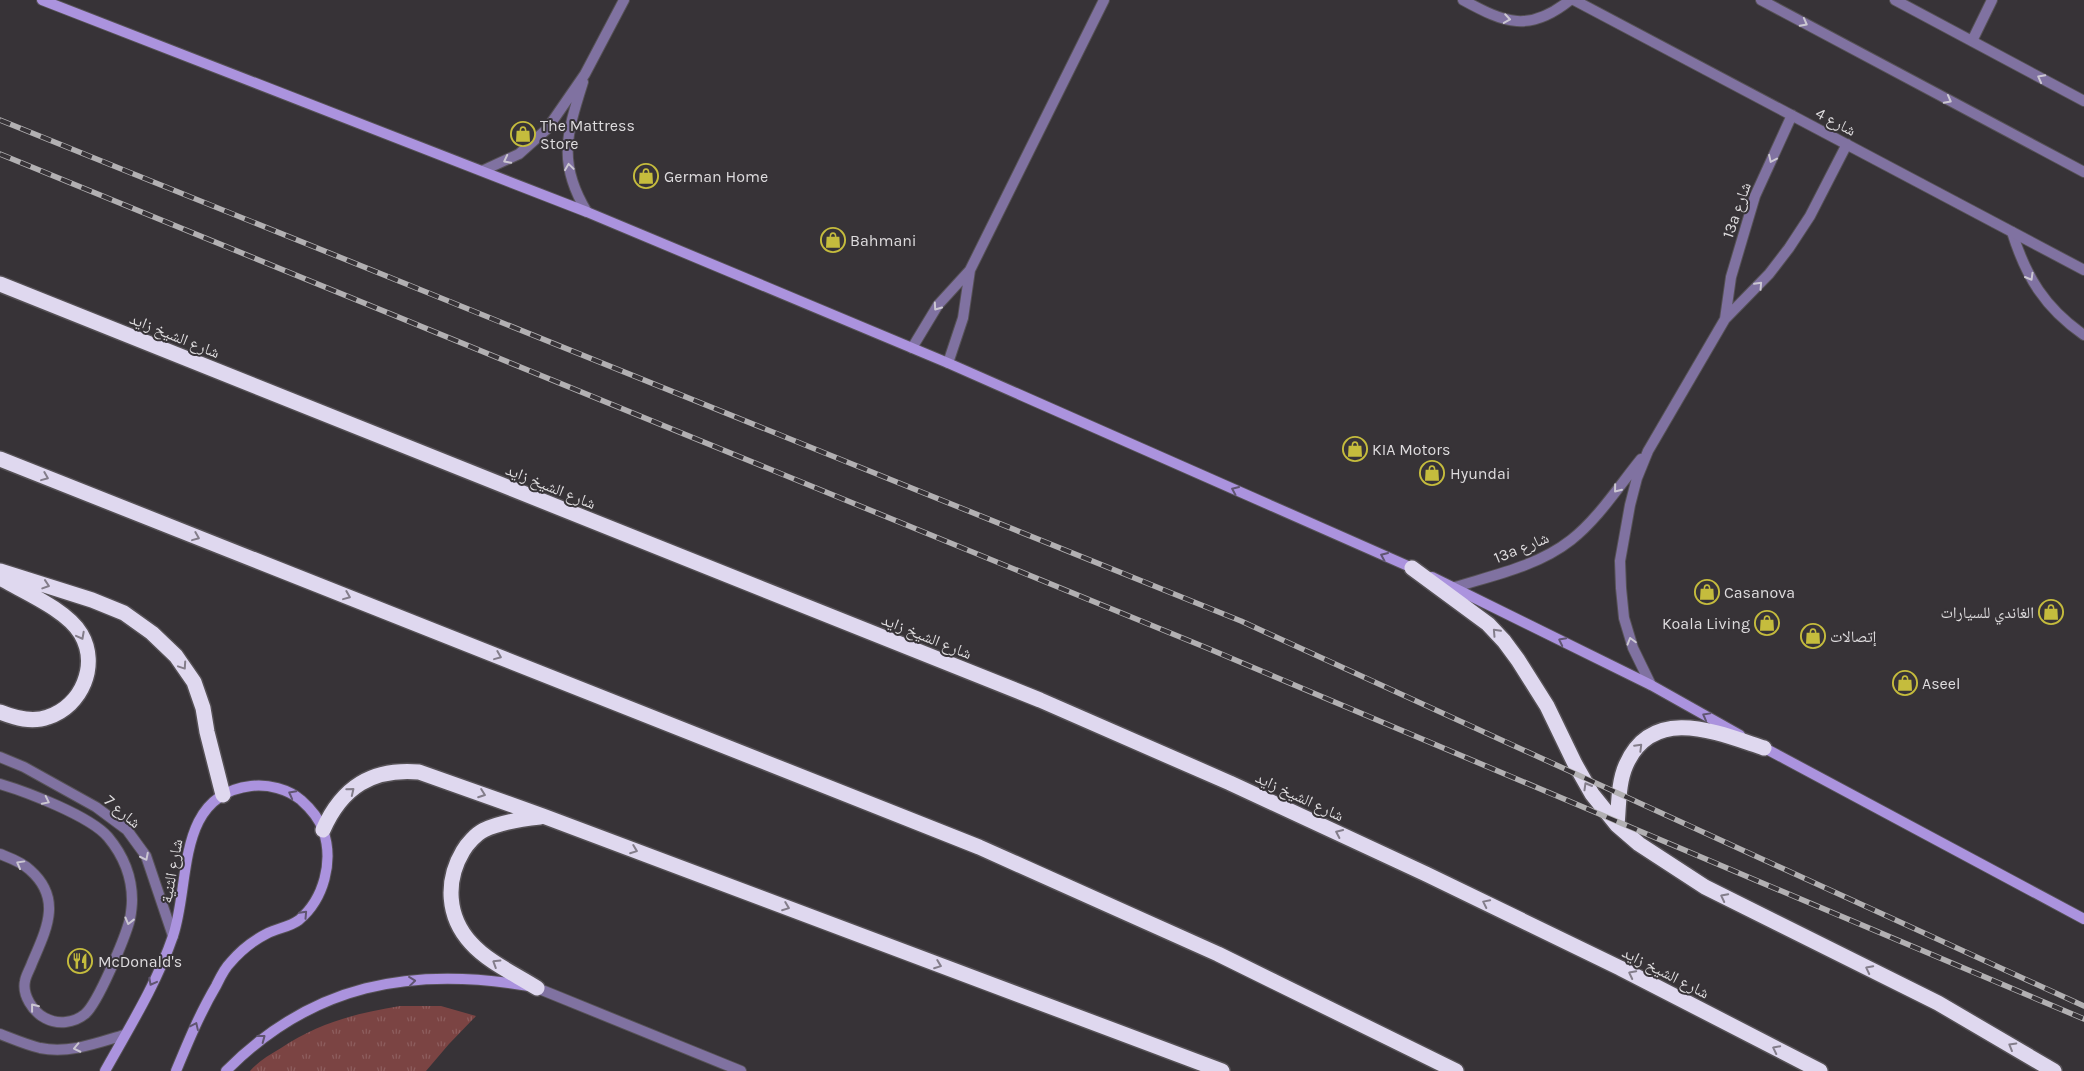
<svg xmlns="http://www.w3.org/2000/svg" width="2084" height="1071" viewBox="0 0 2084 1071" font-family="Karla,'Noto Naskh Arabic',sans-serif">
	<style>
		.park { fill: url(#park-tufts) }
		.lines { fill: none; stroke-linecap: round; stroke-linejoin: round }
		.lane-casing { stroke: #555155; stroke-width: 12 }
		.street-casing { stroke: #555155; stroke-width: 12 }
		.secondary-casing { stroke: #555155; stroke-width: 12 }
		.highway-casing { stroke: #555155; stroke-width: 18 }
		.lane { stroke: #8072a1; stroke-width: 10 }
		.street { stroke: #8072a1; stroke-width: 10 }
		.secondary { stroke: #ab93de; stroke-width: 10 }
		.highway { stroke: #dfd8ef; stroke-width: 15 }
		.rail-casing { stroke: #b2b0b2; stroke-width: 5.5 }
		.rail { stroke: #373337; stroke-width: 4; stroke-dasharray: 11; stroke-linecap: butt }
		.oneway { stroke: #cbc7d2 }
		.oneway2 { stroke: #837d8a }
		.oneway3 { stroke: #605571 }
		.labels { text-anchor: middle; stroke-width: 4; stroke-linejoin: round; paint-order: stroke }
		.street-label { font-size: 16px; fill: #dedcde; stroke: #373337 }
		.poi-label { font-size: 16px; fill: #dedcde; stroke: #373337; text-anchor: start }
	</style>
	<defs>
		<pattern id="park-tufts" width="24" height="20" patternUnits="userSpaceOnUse" patternTransform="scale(1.25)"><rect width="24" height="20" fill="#7b4443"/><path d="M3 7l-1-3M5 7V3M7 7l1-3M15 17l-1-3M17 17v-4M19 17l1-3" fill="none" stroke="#8d5e5e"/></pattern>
	</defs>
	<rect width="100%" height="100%" fill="#373337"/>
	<path class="park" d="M400 1006H441L476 1016 449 1044 426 1071H250C259 1061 269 1055 281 1048 318 1023 357 1013 400 1006Z"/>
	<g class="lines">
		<defs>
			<path id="lane" d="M1463 0C1505 23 1529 33 1570 0
				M1761 0 2084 172
				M1895 0 2084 101
				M1972 41 1992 0
				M2012 232C2026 277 2045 308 2084 335
				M912 348 938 305 970 270 1104 0
				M948 363 963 318 970 270
				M0 784C27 792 90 816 108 837 123 855 132 877 132 900 132 906 131 913 130 919 125 938 98 1003 85 1014 74 1023 58 1025 45 1018 33 1012 22 995 25 981 26 975 30 969 32 963 46 930 63 899 30 870 22 862 10 858 0 854
				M0 1034C13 1039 27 1045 40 1048 69 1054 97 1043 124 1035"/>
			<path id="street" d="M1574 0 2084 270
				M583 82C567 133 557 163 587 212
				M484 170 519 154 547 129 585 74 624 0
				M1725 319 1731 277 1755 196 1792 115
				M1455 587C1494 575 1538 566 1571 540 1598 519 1619 486 1641 459
				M1651 685 1633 648 1624 618 1621 588 1620 561 1630 505 1637 478 1648 451 1725 319 1769 274 1789 248 1810 216 1847 144
				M0 757 24 767 96 807 127 830 146 856 173 936
				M537 988 741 1071"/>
			<path id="secondary" d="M42 0 587 212 948 363 1417 570
				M1432 577 1651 685 1740 735
				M1759 745 2084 919
				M105 1071C129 1028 157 983 173 936 191 883 175 795 251 786 268 784 288 789 301 800 310 808 319 818 323 830 334 861 324 899 299 920 290 927 278 928 268 933 254 940 240 951 230 963 224 969 220 978 216 986 200 1013 188 1042 176 1071
				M226 1071C312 984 411 966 529 986"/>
			<path id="highway" d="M0 284 1040 700 1230 783 1426 874 1620 968 1820 1071
				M0 459 979 847 1218 954 1456 1071
				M1412 568 1488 624 1504 641 1518 660 1547 706 1575 764 1592 794 1617 825 1639 844 1705 887 1938 1003 2054 1071
				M0 571 92 600 124 613 152 633 176 656 194 682 203 708 207 732 223 795
				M0 578C24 592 67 610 81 634 99 665 82 706 48 717 32 723 15 718 0 712
				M1617 825C1619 805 1618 783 1626 765 1653 704 1718 733 1764 748
				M323 830C342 787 372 768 419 772L543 816 1222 1071
				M537 988C515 974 488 962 471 943 447 917 445 881 463 851 467 844 476 834 484 830 501 822 521 819 540 817"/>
		</defs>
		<use href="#lane" class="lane-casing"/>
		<use href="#street" class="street-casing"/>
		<use href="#secondary" class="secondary-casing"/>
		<use href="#highway" class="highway-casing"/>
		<use href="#lane" class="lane"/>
		<use href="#street" class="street"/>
		<use href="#secondary" class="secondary"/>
		<use href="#highway" class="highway"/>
		<defs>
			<path id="rail" d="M0 120 1241 621 2084 1006
				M0 154 1207 648 2084 1019"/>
		</defs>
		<use href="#rail" class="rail-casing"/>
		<use href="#rail" class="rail"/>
	</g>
	<defs><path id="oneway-chevron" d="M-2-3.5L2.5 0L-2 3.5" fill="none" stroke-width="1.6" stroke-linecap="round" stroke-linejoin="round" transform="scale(1.25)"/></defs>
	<g class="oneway">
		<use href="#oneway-chevron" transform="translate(1507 19) rotate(9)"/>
		<use href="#oneway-chevron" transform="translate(1804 23) rotate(28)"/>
		<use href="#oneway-chevron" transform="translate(2041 78) rotate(-152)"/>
		<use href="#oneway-chevron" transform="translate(1948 100) rotate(28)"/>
		<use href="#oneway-chevron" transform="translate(1772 159) rotate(115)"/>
		<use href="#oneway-chevron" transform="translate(507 160) rotate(153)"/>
		<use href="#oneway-chevron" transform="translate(569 167) rotate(-98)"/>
		<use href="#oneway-chevron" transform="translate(2030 277) rotate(60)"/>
		<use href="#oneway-chevron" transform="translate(1759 285) rotate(-47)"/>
		<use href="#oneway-chevron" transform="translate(937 307) rotate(125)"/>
		<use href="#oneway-chevron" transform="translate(1617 489) rotate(129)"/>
		<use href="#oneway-chevron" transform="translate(1631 641) rotate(-106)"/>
		<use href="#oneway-chevron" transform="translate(46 801) rotate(26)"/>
		<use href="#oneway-chevron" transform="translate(145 857) rotate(63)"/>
		<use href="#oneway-chevron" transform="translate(20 864) rotate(-151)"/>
		<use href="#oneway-chevron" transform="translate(129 921) rotate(104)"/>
		<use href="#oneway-chevron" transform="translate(34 1007) rotate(-128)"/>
		<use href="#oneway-chevron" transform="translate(77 1048) rotate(168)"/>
	</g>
	<g class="oneway2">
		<use href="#oneway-chevron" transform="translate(45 477) rotate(22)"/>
		<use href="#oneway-chevron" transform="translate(196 537) rotate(22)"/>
		<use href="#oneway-chevron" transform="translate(46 585) rotate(18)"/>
		<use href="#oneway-chevron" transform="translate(347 596) rotate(22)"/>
		<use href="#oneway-chevron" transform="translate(1496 632) rotate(-133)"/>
		<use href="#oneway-chevron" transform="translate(81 636) rotate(62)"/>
		<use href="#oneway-chevron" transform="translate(498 656) rotate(22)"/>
		<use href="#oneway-chevron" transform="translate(183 666) rotate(56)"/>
		<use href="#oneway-chevron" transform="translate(1639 747) rotate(-45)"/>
		<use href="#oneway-chevron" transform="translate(1587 786) rotate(-120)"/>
		<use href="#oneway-chevron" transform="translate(351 791) rotate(-39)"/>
		<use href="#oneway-chevron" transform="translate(482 794) rotate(20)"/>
		<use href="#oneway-chevron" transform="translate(1339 833) rotate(-155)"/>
		<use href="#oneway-chevron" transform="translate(634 850) rotate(21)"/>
		<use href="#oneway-chevron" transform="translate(1724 897) rotate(-153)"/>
		<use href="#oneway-chevron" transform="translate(1486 903) rotate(-154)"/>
		<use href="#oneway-chevron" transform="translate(786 907) rotate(21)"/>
		<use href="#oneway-chevron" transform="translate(496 963) rotate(-148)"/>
		<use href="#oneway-chevron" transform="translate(938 965) rotate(21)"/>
		<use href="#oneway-chevron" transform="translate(1869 969) rotate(-153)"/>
		<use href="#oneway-chevron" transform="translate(1632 974) rotate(-153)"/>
		<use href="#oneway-chevron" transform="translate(2012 1046) rotate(-150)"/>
		<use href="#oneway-chevron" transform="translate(1776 1049) rotate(-153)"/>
	</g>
	<g class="oneway3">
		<use href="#oneway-chevron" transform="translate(1235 490) rotate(-156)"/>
		<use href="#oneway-chevron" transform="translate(1384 556) rotate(-156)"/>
		<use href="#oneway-chevron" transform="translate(1562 641) rotate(-153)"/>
		<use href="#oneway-chevron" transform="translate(1706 716) rotate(-151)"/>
		<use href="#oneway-chevron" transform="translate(292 794) rotate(-152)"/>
		<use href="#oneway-chevron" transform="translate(304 914) rotate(-47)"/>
		<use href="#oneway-chevron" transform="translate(412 981) rotate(-6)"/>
		<use href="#oneway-chevron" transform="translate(152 982) rotate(118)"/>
		<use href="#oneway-chevron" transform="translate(195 1026) rotate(-65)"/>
		<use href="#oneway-chevron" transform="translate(262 1038) rotate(-37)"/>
	</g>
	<defs>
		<symbol id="shop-ring" viewBox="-11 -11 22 22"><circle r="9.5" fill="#373337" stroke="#c5bc3d" stroke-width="1.5"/><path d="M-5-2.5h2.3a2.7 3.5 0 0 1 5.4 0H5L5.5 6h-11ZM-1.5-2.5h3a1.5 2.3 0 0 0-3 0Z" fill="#c5bc3d"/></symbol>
		<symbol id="restaurant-ring" viewBox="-11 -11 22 22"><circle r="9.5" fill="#373337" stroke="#c5bc3d" stroke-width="1.5"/><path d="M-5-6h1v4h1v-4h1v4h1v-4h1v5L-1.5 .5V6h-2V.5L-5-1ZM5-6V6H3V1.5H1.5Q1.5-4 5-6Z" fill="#c5bc3d"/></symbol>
	</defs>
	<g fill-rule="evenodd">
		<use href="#shop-ring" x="509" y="120" width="28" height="28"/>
		<use href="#shop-ring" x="632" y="162" width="28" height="28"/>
		<use href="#shop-ring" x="819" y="226" width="28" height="28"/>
		<use href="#shop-ring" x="1341" y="435" width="28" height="28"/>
		<use href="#shop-ring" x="1418" y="459" width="28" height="28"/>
		<use href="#shop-ring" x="1693" y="578" width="28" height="28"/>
		<use href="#shop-ring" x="2037" y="598" width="28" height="28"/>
		<use href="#shop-ring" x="1753" y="609" width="28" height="28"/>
		<use href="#shop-ring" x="1799" y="622" width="28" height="28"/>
		<use href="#shop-ring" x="1891" y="669" width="28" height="28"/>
		<use href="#restaurant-ring" x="66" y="947" width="28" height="28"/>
	</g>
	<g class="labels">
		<g class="street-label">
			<text transform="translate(1836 121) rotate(28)" y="6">شارع 4</text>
			<text transform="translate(1736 210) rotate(-71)" y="6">13a شارع</text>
			<text transform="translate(175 335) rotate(22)" y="6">شارع الشيخ زايد</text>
			<text transform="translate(551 486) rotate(22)" y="6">شارع الشيخ زايد</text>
			<text transform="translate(1521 547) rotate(-22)" y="6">13a شارع</text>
			<text transform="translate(927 636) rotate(22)" y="6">شارع الشيخ زايد</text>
			<text transform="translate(1300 796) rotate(25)" y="6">شارع الشيخ زايد</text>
			<text transform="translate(123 811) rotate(40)" y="6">شارع 7</text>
			<text transform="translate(171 871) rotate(-80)" y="6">شارع الثنية</text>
			<text transform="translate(1666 972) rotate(27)" y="6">شارع الشيخ زايد</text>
		</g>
		<g class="poi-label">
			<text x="540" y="131">The Mattress<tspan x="540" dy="18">Store</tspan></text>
			<text x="664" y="182">German Home</text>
			<text x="850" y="246">Bahmani</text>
			<text x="1372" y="455">KIA Motors</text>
			<text x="1450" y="479">Hyundai</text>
			<text x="1724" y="598">Casanova</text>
			<text x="2034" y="618" text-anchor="end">الغاندي للسيارات</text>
			<text x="1750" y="629" text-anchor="end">Koala Living</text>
			<text x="1830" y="642">إتصالات</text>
			<text x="1922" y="689">Aseel</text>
			<text x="98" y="967">McDonald's</text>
		</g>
	</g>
</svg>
